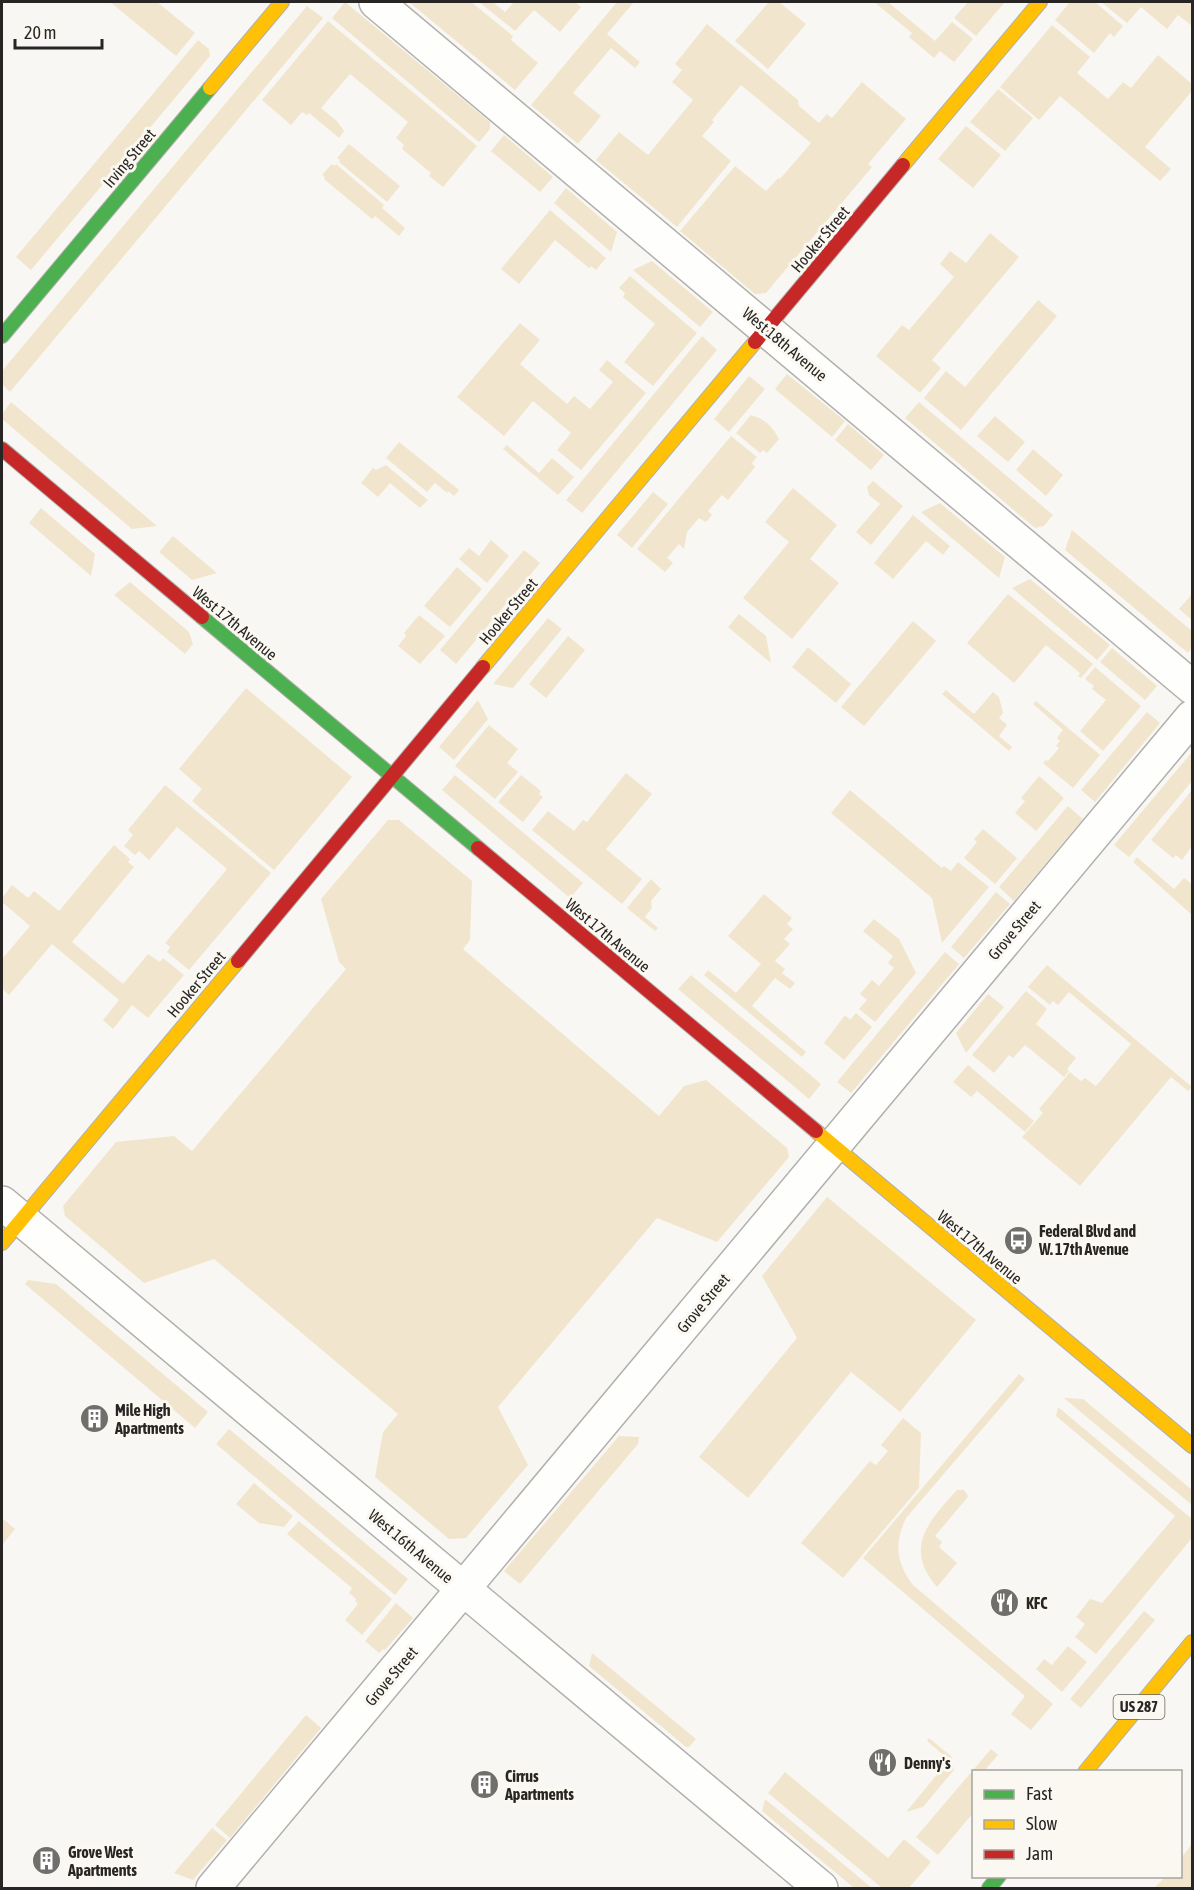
<svg xmlns="http://www.w3.org/2000/svg" width="1194" height="1890" viewBox="0 0 1194 1890" font-family="'Asap Condensed',sans-serif">
	<style>
		.green { fill: #f1e6cd }
		.lines { fill: none; stroke-linecap: round; stroke-linejoin: round }
		.street-casing { stroke: #b1b0ad; stroke-width: 36 }
		.fast-casing { stroke: #b1b0ad; stroke-width: 16 }
		.slow-casing { stroke: #b1b0ad; stroke-width: 16 }
		.jam-casing { stroke: #b1b0ad; stroke-width: 16 }
		.street { stroke: #fefefd; stroke-width: 33 }
		.fast { stroke: #4caf50; stroke-width: 14 }
		.slow { stroke: #ffc107; stroke-width: 14 }
		.jam { stroke: #c62828; stroke-width: 14 }
		.labels { text-anchor: middle; stroke-width: 6; stroke-linejoin: round; paint-order: stroke }
		.shield { fill: #fbf8f1; stroke: #676562; stroke-width: 1.5 }
		.shield-label { font-size: 15px; font-weight: bold; fill: #272624 }
		.street-label { font-size: 16px; fill: #272624; stroke: #fbf8f1 }
		.poi-label { font-size: 16px; font-weight: bold; fill: #272624; stroke: #fbf8f1; text-anchor: start }
	</style>
	<rect width="100%" height="100%" fill="#f9f7f3"/>
	<path class="green" d="M110 2H157L195 33 176 56Z
		M345 2 490 122V129L479 142 332 18Z
		M409 2H471L513 36 511 40 538 63 515 90Z
		M479 2H493L505 12 514 2H575L581 7 560 32 534 10 515 31Z
		M617 2H634L607 34 640 62 635 68 611 48 573 93 601 116 578 144 531 105Z
		M769 2H779L806 24 768 69 735 41Z
		M874 2H888L935 41 952 22 973 39 954 62 940 51 934 58 909 37 912 33Z
		M968 2H1005L976 36 954 18Z
		M1070 2H1095L1123 26 1114 37 1110 33 1094 53 1055 20Z
		M1101 2H1192V26L1178 15 1167 29 1141 7 1127 23Z
		M307 6 323 18 10 392 2 384V371Z
		M328 21 477 146 443 187 429 176 431 173 402 149 404 145 396 138 408 122 350 74 321 108 337 121 344 131 339 138 309 113 307 115 302 112 291 125 262 100Z
		M707 24 798 100 799 106 819 123 827 114 832 118 862 82 906 119 868 164 872 167 766 293 755 294 680 231 735 166 766 191 778 178 780 179 811 143 741 85 712 120 714 122 702 136 731 161 677 227 596 160 619 132 648 155 693 100 672 82 682 70 675 64Z
		M1052 25 1090 57 1077 73 1108 99 1123 82 1131 88 1158 55 1192 84V91L1145 147 1171 169 1160 181 1060 96 1039 120 1000 87Z
		M198 40 209 49 210 56 31 270 16 257Z
		M998 89 1033 118 1005 151 970 122Z
		M966 126 1001 155 973 188 938 159Z
		M504 135 553 177 540 192 491 151Z
		M349 144 400 186 387 202 339 162 340 160 337 158Z
		M332 164 335 166 336 164 384 205 382 208 405 228 399 236 375 216 372 219 324 179 325 177 322 175Z
		M566 188 617 232 611 252 554 203Z
		M550 210 606 258 596 270 591 266 589 268 555 240 519 284 501 269Z
		M990 233 1019 257 932 360 941 368 920 393 876 356 902 325 909 330 954 277 940 264 950 251 966 263Z
		M652 261 713 312 700 327 633 270Z
		M630 276 697 333 653 386 624 362 655 324 623 297 625 293 619 288Z
		M1038 300 1057 316 961 430 924 398 946 371 965 387Z
		M520 323 540 340 520 364 567 404 574 396 590 409 613 382 599 370 607 360 646 393 581 470 557 450 571 433 533 401 504 436 457 397Z
		M702 336 717 350 582 513 566 500Z
		M787 374 845 421 832 437 775 389Z
		M749 376 765 389 729 432 714 419Z
		M11 402 157 526 132 529 2 419V414Z
		M919 402 1053 515 1044 526 1035 528 905 418Z
		M751 415C765 419 772 426 779 439L767 453 763 450 760 453 736 433Z
		M995 416 1025 442 1008 462 977 436Z
		M848 424 884 455 871 470 835 440Z
		M731 436 757 457 752 463 755 467 728 500 722 495 708 511 712 515 706 522 699 518 687 532 684 549 679 544 667 558 673 563 665 572 637 549Z
		M399 442 459 490 454 496 448 491 447 493 435 483 427 492 386 458Z
		M507 445 539 473 552 458 574 477 558 495 503 449Z
		M1033 449 1063 475 1046 496 1016 470Z
		M386 465 428 500 420 508 390 483 378 497 361 483 373 468 376 470Z
		M873 481 903 506 871 545 856 532 880 504 869 495 867 487Z
		M793 488 837 525 810 559 839 583 792 639 743 598 789 542 765 522Z
		M653 492 668 504 632 548 617 535Z
		M940 503 1005 557 999 578 921 512Z
		M41 508 95 554 91 576 29 523Z
		M913 515 950 546 943 555 926 541 893 579 874 563Z
		M1072 530 1192 631V647L1188 653 1065 550Z
		M173 536 217 573 192 580 159 552Z
		M491 540 509 556 487 583 459 559 469 548 479 556Z
		M524 550 540 563 456 664 440 650Z
		M457 567 482 589 450 627 424 606Z
		M1030 579 1110 645 1097 660 1012 588Z
		M130 582 189 632 193 644 185 654 114 595Z
		M1008 594 1093 664 1081 678 1078 676 1080 673 1046 645 1014 683 967 643Z
		M1192 594V620L1179 609Z
		M739 614 766 636 771 663 728 627Z
		M419 615 445 636 420 664 398 646 406 636 404 633Z
		M548 618 562 629 513 688 493 684Z
		M913 621 936 641 864 726 841 707Z
		M568 636 585 650 546 698 529 684Z
		M808 647 851 684 836 703 792 667Z
		M1112 648 1157 686 1145 700 1100 662Z
		M1095 667 1141 706 1103 751 1080 731 1106 700 1092 689 1094 686 1085 679Z
		M246 688 352 777 274 870 192 801 202 789 179 769Z
		M946 690 974 714 993 692 999 697 1003 713 999 718 1007 725 999 736 1012 747 1009 751 942 694Z
		M478 700 488 719 454 760 439 747Z
		M1036 701 1100 755 1073 788 1043 763 1046 760 1048 761 1059 748 1056 746 1060 741 1057 738 1063 730 1033 704Z
		M1147 712 1160 723 1095 802 1081 790Z
		M489 725 518 749 507 763 518 772 495 799 455 766Z
		M1192 752V781L1129 857 1114 845Z
		M626 773 652 794 606 849 642 879 622 904 532 830 548 811 574 831 583 820 587 822Z
		M455 775 583 883 570 898 442 790Z
		M521 775 541 791 539 794 543 797 523 822 498 802Z
		M1039 776 1064 798 1036 831 1015 813 1025 801 1021 798Z
		M165 785 271 873 189 970 167 952 170 947 165 943 227 869 177 827 149 860 139 851 135 855 124 846 133 835 128 830Z
		M850 790 942 868 944 866 951 871 958 862 989 887 942 943 932 898 831 813Z
		M1192 790V846L1182 860 1176 855 1173 858 1151 840Z
		M1068 806 1083 819 1014 901 999 887Z
		M388 820H399L472 881 470 940 463 949 659 1116 684 1086 706 1080 787 1148 789 1157 717 1242 657 1218 498 1407 528 1465 466 1538 449 1539 375 1477 383 1432 398 1414 214 1259 144 1283 65 1216 63 1206 116 1142 174 1136 192 1151 346 969 339 962 321 899Z
		M983 829 1017 858 995 884 964 858 977 842 974 839Z
		M114 845 130 859 128 862 134 867 72 942 123 984 148 954 160 962 163 958 184 975 148 1018 132 1005 113 1029 103 1020 119 1000 52 944 9 995 2 988V959L30 926 2 902V898L12 885 28 898 34 891 59 911Z
		M1137 857 1174 889 1184 878 1192 884V915L1133 862Z
		M651 879 661 889 651 901 652 908 645 917 658 928 655 931 627 908Z
		M996 892 1010 904 964 958 951 947Z
		M764 894 792 918 787 924 793 929 784 939 790 944 775 961 785 969 782 973 795 983 790 989 775 978 752 1006 806 1052 802 1057 704 975 708 970 736 993 761 964 728 936Z
		M874 919 899 939 916 973 875 1022 859 1009 867 1000 860 994 872 980 879 986 894 968 888 963 893 956 863 931Z
		M945 952 959 964 851 1093 837 1082Z
		M1047 965 1192 1087 1188 1091 1171 1077 1080 1186 1022 1137 1043 1113 1039 1109 1070 1072 1081 1081 1085 1078 1096 1086 1131 1044 1069 992 1058 1005 1053 1001 1050 1005 1028 987Z
		M691 975 821 1084 809 1099 678 989Z
		M1026 991 1047 1009 1036 1024 1076 1058 1067 1069 1069 1071 1064 1077 1025 1045 1013 1058 1009 1055 994 1073 972 1055Z
		M988 994 1004 1007 966 1053 956 1033Z
		M856 1013 872 1027 844 1060 824 1043 845 1015 850 1020Z
		M968 1065 1034 1121 1025 1132 977 1091 971 1097 953 1082Z
		M827 1197 976 1320 900 1412 851 1372 748 1498 699 1457 797 1338 762 1276Z
		M28 1280 56 1284 208 1412 195 1428 25 1284Z
		M1019 1374 1025 1379 906 1518C894 1543 896 1563 913 1585L1053 1704 1031 1730 1011 1714 1025 1696 863 1558Z
		M1064 1398 1083 1399 1192 1490V1505Z
		M1058 1407 1192 1519V1538L1096 1654 1075 1637 1085 1624 1076 1617 1090 1599 1102 1603 1175 1516 1056 1416Z
		M903 1418 921 1433 919 1488 843 1578 801 1543 870 1461 876 1465 888 1451 881 1445Z
		M229 1429 408 1579 395 1595 216 1444Z
		M619 1436 639 1437 638 1444 520 1584 504 1571Z
		M254 1483 293 1516 284 1527 259 1523 236 1504Z
		M957 1490H964L968 1496 967 1498 935 1536 942 1542 939 1547 957 1563 937 1587C903 1548 929 1521 957 1490Z
		M2 1518 15 1529 2 1545Z
		M299 1521 392 1599 362 1635 345 1620 358 1604 355 1601 356 1599 349 1593 352 1588 287 1534Z
		M396 1603 413 1618 385 1650 383 1649 379 1653 365 1641Z
		M1144 1611 1155 1620 1081 1708 1070 1699Z
		M1068 1646 1087 1662 1062 1692 1036 1669 1044 1659 1052 1665Z
		M592 1653 696 1739 689 1747H686L589 1666Z
		M306 1715 321 1728 230 1838 215 1825Z
		M929 1738 952 1757 954 1770 923 1807 906 1812 949 1760 927 1741Z
		M991 1749 998 1755 984 1771 974 1772 973 1813 938 1855 916 1837Z
		M785 1772 888 1858 904 1839 931 1862 909 1888H882L768 1793Z
		M765 1799 872 1888H854L762 1811Z
		M212 1828 227 1840 193 1880 174 1873Z
		M1192 1844V1888H1154L1165 1877 1180 1876 1181 1858Z"/>
	<g class="lines">
		<defs>
			<path id="street" d="M376 2 1192 687
				M2 1203 821 1888
				M213 1888 1192 717"/>
			<path id="fast" d="M2 336 210 88
				M202 617 478 848
				M989 1888 999 1876"/>
			<path id="slow" d="M210 88 282 2
				M903 165 1040 2
				M483 667 755 342
				M816 1131 1192 1446
				M2 1243 238 961
				M1085 1772 1192 1642"/>
			<path id="jam" d="M755 342 903 165
				M2 449 202 617
				M478 848 816 1131
				M238 961 483 667"/>
		</defs>
		<use href="#street" class="street-casing"/>
		<use href="#fast" class="fast-casing"/>
		<use href="#slow" class="slow-casing"/>
		<use href="#jam" class="jam-casing"/>
		<use href="#street" class="street"/>
		<use href="#fast" class="fast"/>
		<use href="#slow" class="slow"/>
		<use href="#jam" class="jam"/>
	</g>
	<defs>
		<symbol id="bus-disc" viewBox="-11 -11 22 22"><circle r="9.5" fill="#706f6c" stroke="#fbf8f1"/><path d="M-5-6H5V4H4V6H2V4H-2V6H-4V4H-5ZM-3.5-4V0h7V-4ZM-3.5 1.2v1.5H-2V1.2ZM2 1.2v1.5H3.5V1.2Z" fill="#fff"/></symbol>
		<symbol id="building-disc" viewBox="-11 -11 22 22"><circle r="9.5" fill="#706f6c" stroke="#fbf8f1"/><path d="M-4-6H4V6H1V3H-1V6H-4ZM-2.5-4.3h1.7v1.8h-1.7ZM.8-4.3h1.7v1.8H.8ZM-2.5-1h1.7V.8h-1.7ZM.8-1h1.7V.8H.8Z" fill="#fff"/></symbol>
		<symbol id="restaurant-disc" viewBox="-11 -11 22 22"><circle r="9.5" fill="#706f6c" stroke="#fbf8f1"/><path d="M-5-6h1v4h1v-4h1v4h1v-4h1v5L-1.5 .5V6h-2V.5L-5-1ZM5-6V6H3V1.5H1.5Q1.5-4 5-6Z" fill="#fff"/></symbol>
	</defs>
	<g fill-rule="evenodd">
		<use href="#bus-disc" x="1002" y="1224" width="33" height="33"/>
		<use href="#building-disc" x="78" y="1402" width="33" height="33"/>
		<use href="#restaurant-disc" x="988" y="1586" width="33" height="33"/>
		<use href="#restaurant-disc" x="866" y="1746" width="33" height="33"/>
		<use href="#building-disc" x="468" y="1768" width="33" height="33"/>
		<use href="#building-disc" x="30" y="1844" width="33" height="33"/>
	</g>
	<g class="labels">
		<rect class="shield" x="1113.5" y="1695" width="51" height="24" rx="4.5"/>
		<g class="shield-label">
			<text x="1139" y="1712">US 287</text>
		</g>
		<g class="street-label">
			<text transform="translate(129 158) rotate(-50)" y="6">Irving Street</text>
			<text transform="translate(820 239) rotate(-50)" y="6">Hooker Street</text>
			<text transform="translate(785 344) rotate(40)" y="6">West 18th Avenue</text>
			<text transform="translate(508 611) rotate(-50)" y="6">Hooker Street</text>
			<text transform="translate(235 623) rotate(40)" y="6">West 17th Avenue</text>
			<text transform="translate(1014 930) rotate(-50)" y="6">Grove Street</text>
			<text transform="translate(608 935) rotate(40)" y="6">West 17th Avenue</text>
			<text transform="translate(196 984) rotate(-50)" y="6">Hooker Street</text>
			<text transform="translate(980 1247) rotate(40)" y="6">West 17th Avenue</text>
			<text transform="translate(703 1303) rotate(-50)" y="6">Grove Street</text>
			<text transform="translate(411 1546) rotate(40)" y="6">West 16th Avenue</text>
			<text transform="translate(391 1676) rotate(-50)" y="6">Grove Street</text>
		</g>
		<g class="poi-label">
			<text x="1039" y="1237">Federal Blvd and<tspan x="1039" dy="18">W. 17th Avenue</tspan></text>
			<text x="115" y="1416">Mile High<tspan x="115" dy="18">Apartments</tspan></text>
			<text x="1026" y="1609">KFC</text>
			<text x="904" y="1769">Denny's</text>
			<text x="505" y="1782">Cirrus<tspan x="505" dy="18">Apartments</tspan></text>
			<text x="68" y="1858">Grove West<tspan x="68" dy="18">Apartments</tspan></text>
		</g>
	</g>
	<rect width="1194" height="1890" fill="none" stroke="#272624" stroke-width="6"/>
	<rect x="972" y="1770" width="210" height="108" fill="#fbf8f1" stroke="#a6a49f" stroke-width="1.5"/>
	<rect x="984" y="1790" width="30" height="9" fill="#4caf50" stroke="#a6a49f" stroke-width="1.5"/>
	<text x="1026" y="1800" font-size="18" fill="#272624">Fast</text>
	<rect x="984" y="1820" width="30" height="9" fill="#ffc107" stroke="#a6a49f" stroke-width="1.5"/>
	<text x="1026" y="1830" font-size="18" fill="#272624">Slow</text>
	<rect x="984" y="1850" width="30" height="9" fill="#c62828" stroke="#a6a49f" stroke-width="1.5"/>
	<text x="1026" y="1860" font-size="18" fill="#272624">Jam</text>
	<path d="M15 39v9h87v-9" fill="none" stroke="#272624" stroke-width="3"/>
	<text x="24" y="39" font-size="18" fill="#272624" stroke="#fbf8f1" stroke-width="4.5" paint-order="stroke">20 m</text>
</svg>
